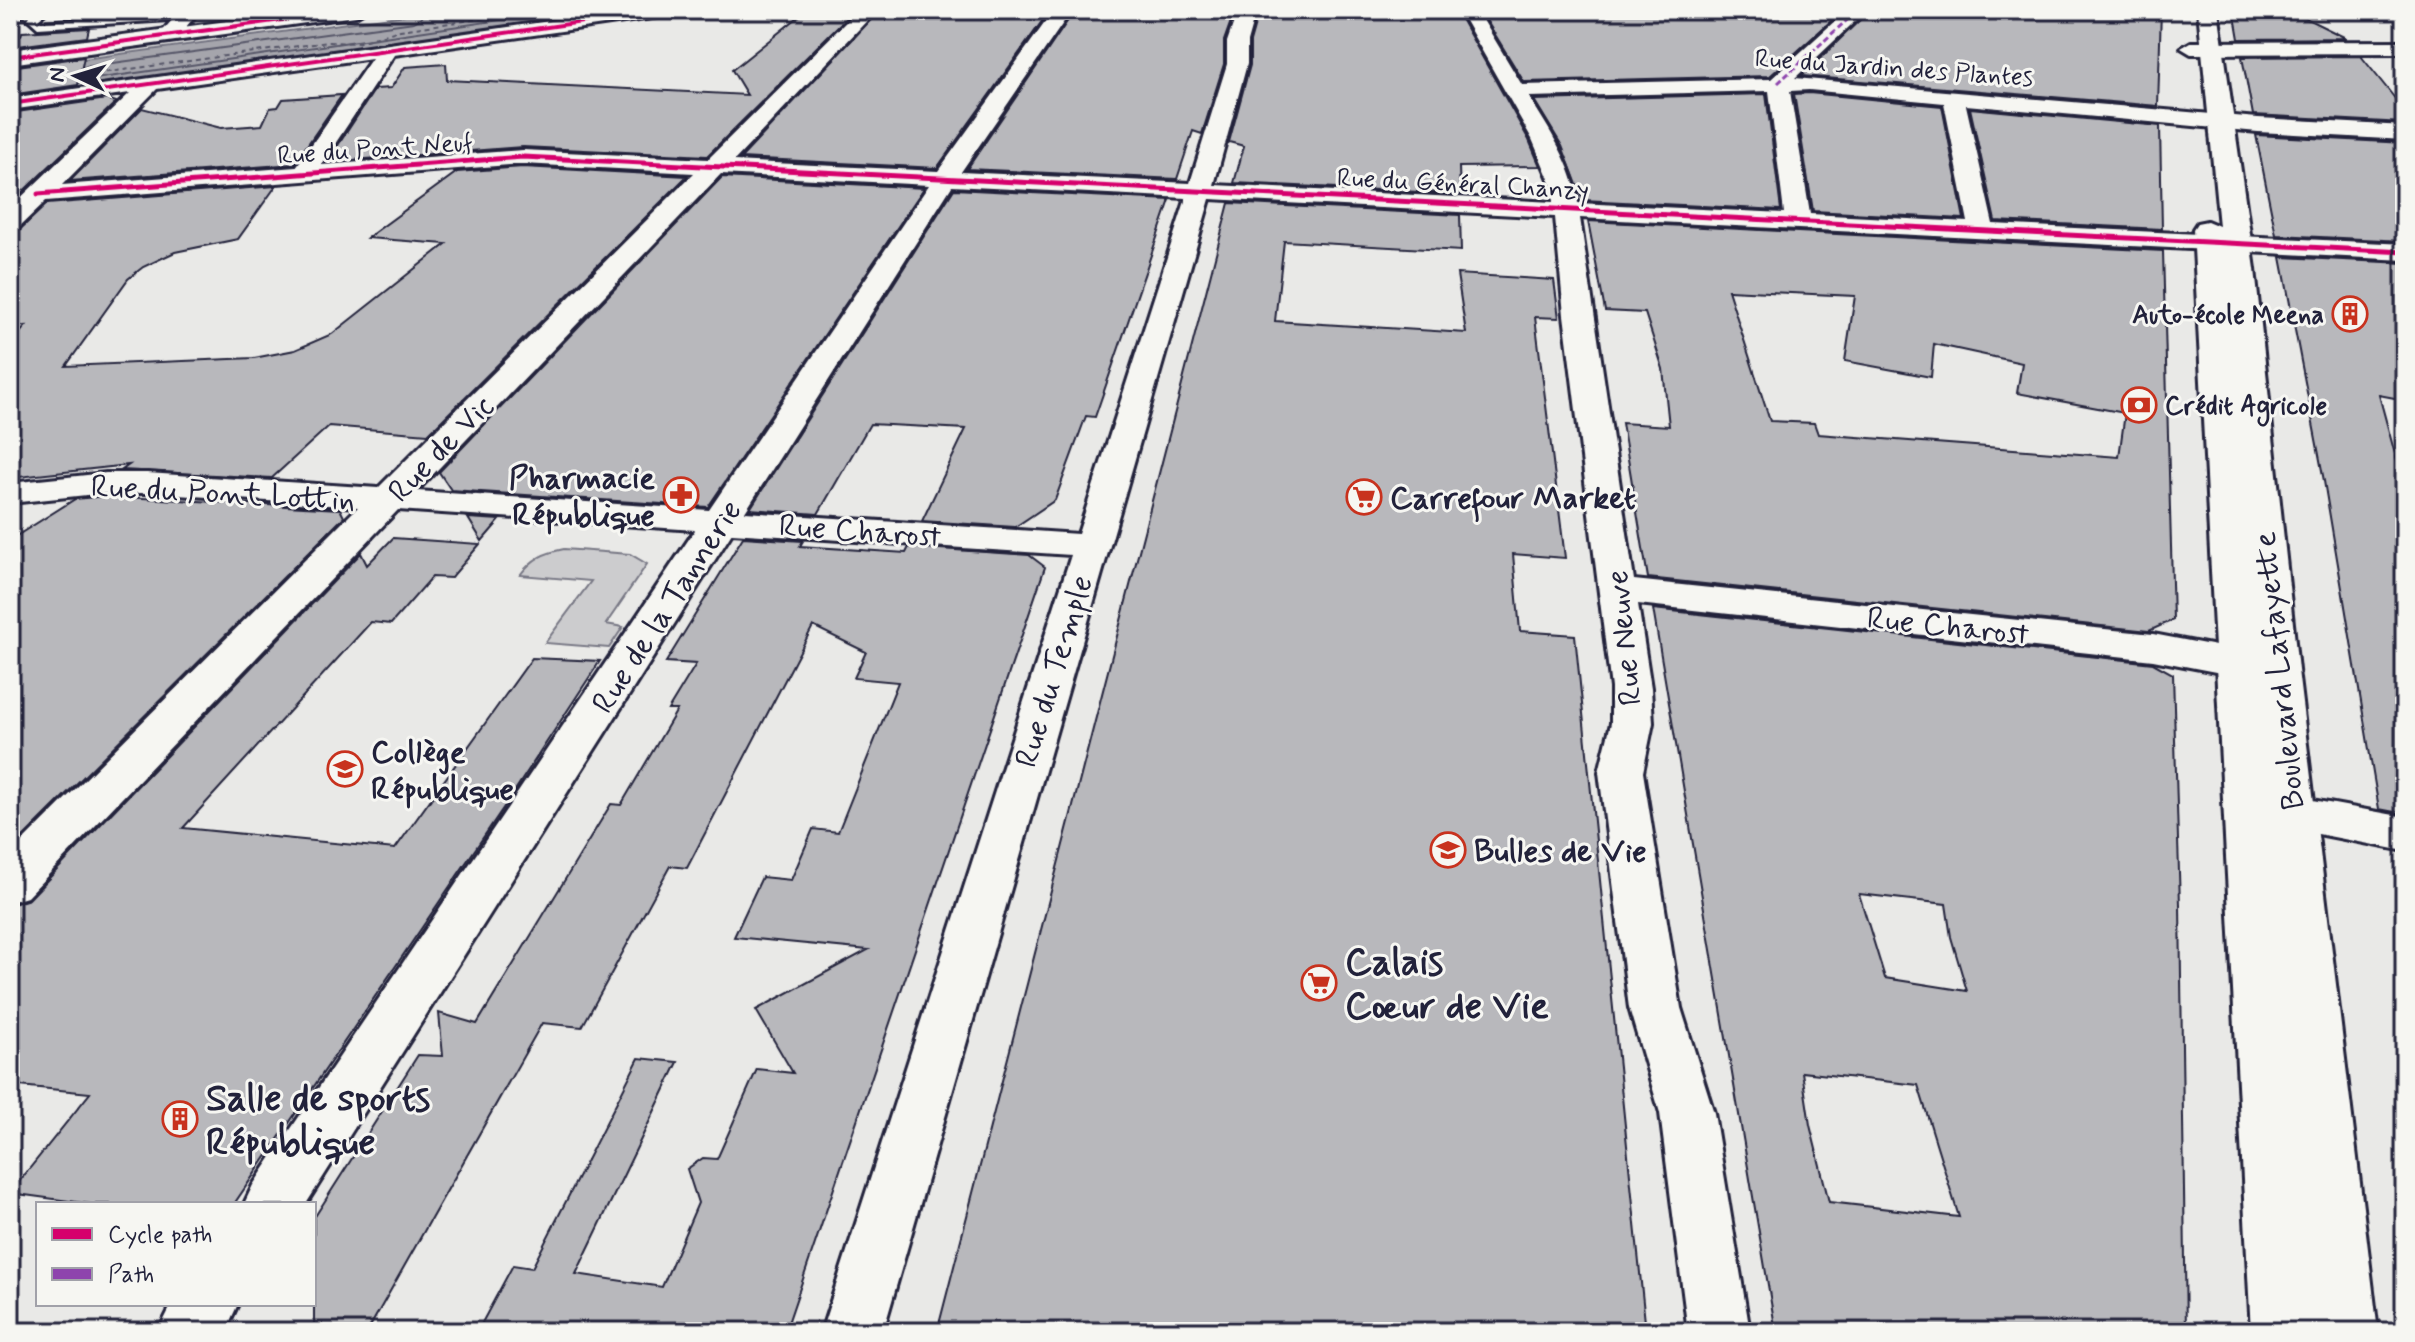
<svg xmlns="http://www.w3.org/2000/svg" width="2415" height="1342" viewBox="0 0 2415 1342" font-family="Mynerve,sans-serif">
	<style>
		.green { fill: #ccccce; stroke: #777784; stroke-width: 2 }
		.water { fill: #a5a5ac; stroke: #71717f; stroke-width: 2 }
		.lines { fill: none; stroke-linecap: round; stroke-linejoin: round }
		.shore { stroke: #565668; stroke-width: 2 }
		.ferry { stroke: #565668; stroke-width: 2; stroke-dasharray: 5 4; stroke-linecap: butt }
		.building { fill: #b8b8bc; stroke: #22223b; stroke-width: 2; fill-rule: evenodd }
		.service-casing { stroke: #22223b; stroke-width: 6 }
		.minor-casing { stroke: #22223b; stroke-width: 6 }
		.tertiary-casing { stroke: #22223b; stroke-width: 6 }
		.primary-casing { stroke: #22223b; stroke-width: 6 }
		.service { fill: #f6f6f2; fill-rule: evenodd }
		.minor { fill: #f6f6f2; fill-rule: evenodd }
		.tertiary { fill: #f6f6f2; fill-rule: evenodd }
		.primary { fill: #f6f6f2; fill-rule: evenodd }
		.quiet { stroke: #8e44ad; stroke-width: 3; stroke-dasharray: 6 3; stroke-linecap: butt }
		.cycleway-far1-casing { stroke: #f6f6f2; stroke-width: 7 }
		.cycleway-casing { stroke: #f6f6f2; stroke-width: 8 }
		.cycleway-far1 { stroke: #d6006c; stroke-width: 4 }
		.cycleway { stroke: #d6006c; stroke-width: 5 }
		.labels { text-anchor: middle; stroke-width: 6; stroke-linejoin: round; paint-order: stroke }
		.far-street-label { font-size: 26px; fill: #22223b; stroke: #f6f6f2 }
		.far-poi-label { font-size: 26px; font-weight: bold; fill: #22223b; stroke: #f6f6f2; text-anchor: end }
		.street-label { font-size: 32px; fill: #22223b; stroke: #f6f6f2 }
		.poi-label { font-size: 32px; font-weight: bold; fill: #22223b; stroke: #f6f6f2; text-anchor: start }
		.near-poi-label { font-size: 38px; font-weight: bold; fill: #22223b; stroke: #f6f6f2; text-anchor: start }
	</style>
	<rect width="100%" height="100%" fill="#e9e9e7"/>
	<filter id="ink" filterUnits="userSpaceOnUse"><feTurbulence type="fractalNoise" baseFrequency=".0125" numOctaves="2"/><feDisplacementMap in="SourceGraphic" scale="16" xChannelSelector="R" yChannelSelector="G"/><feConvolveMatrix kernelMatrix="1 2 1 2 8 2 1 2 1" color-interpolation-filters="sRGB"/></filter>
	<g filter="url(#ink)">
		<path class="green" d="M564 549 630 554 647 564 606 624 623 627 609 648 545 643 591 581 520 575C533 558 544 553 564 549Z"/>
		<path class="water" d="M442 10H625L10 99V69Z"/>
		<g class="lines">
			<path class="shore" d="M84 67 414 22 421 18 422 10
				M81 81 569 10"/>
			<path class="ferry" d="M79 76 328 42 356 43 400 30 543 10"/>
		</g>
		<path class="building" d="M807 10H854L707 156 523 147 327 162 375 89 391 88 405 67 446 64 447 80 747 95 732 70Z
			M880 10H1050L937 168 741 158Z
			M1075 10H1235L1224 41V64L1202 134 1193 131 1177 179 967 169Z
			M1259 10H1456L1529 140 1540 166 1459 167 1460 194 1234 183 1244 146 1229 142 1250 65V42Z
			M1480 10H1843L1770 76 1524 82Z
			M1870 10H2161L2158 106 1802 76Z
			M2234 10H2289L2346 38 2239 39Z
			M89 28 87 37 10 47V38L21 36 22 32Z
			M2361 56 2405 111V123L2253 115 2242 57Z
			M84 57 78 85 10 95V67Z
			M1809 93 1942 106 1964 219 1813 211 1794 94Z
			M1766 94 1781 210 1583 200 1562 146 1534 100Z
			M342 95 294 164 70 181 142 108 221 128 262 125 270 108 278 107 283 99Z
			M107 99 116 102 10 204V113Z
			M1970 108 2160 126 2162 229 1995 221Z
			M2256 135 2405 143V241L2276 235Z
			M523 167 687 176 428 434 329 426 272 478 122 470 129 465 10 478V344L26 326 10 327V239L47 204 276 186 238 239 175 252 143 267 128 279 66 366 254 358 295 350 332 334 446 244 367 238 457 172Z
			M722 177 924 188 708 507 451 490 439 472Z
			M954 189 1170 200 1095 417 1086 416 1055 500 1015 527 922 521 966 429 870 424 818 514 750 509Z
			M1229 203 1460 215 1461 251 1284 241 1275 321 1466 333 1457 274 1554 280 1559 318 1535 317 1565 558 1513 554 1520 631 1575 635 1646 1332H937Z
			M1588 221 2163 251 2173 620 2149 631 1648 578 1622 423 1669 426 1663 369 1645 313 1605 311ZM1728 290 1855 296 1845 361 1931 377 1934 344 2022 363 2017 393 2125 413 2119 457 1818 434 1814 423 1770 421Z
			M2281 257 2405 263V400L2379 395 2405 491V814L2379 809 2324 481Z
			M106 496 340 509 344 517 10 850V540L75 499Z
			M468 518 500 520 482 541Z
			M743 537 803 541 800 546 906 553 909 547 1029 555 1045 567 785 1332H477L513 1265 532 1268 639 1058 678 1062 576 1274 662 1287 698 1203 687 1169 703 1158 717 1159 757 1069 793 1073 756 1010 868 950 734 937 762 877 791 880 813 829 838 832 898 682 854 678 866 652 813 626 687 868 670 866 582 1027 542 1023 367 1332H314V1218L418 1055 443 1056 439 1013 477 1024 611 804 621 805 677 710H668L696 664 666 662Z
			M393 538 480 544 451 578 432 577 391 624 371 622 183 828 395 849 532 658 600 661 510 798 234 1204H91L10 1193 90 1093 10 1085V905L29 899 361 553 367 565Z
			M1653 609 2153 663 2173 674 2180 905 2186 1332H1776ZM1859 894 1946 904 1951 937 1967 991 1885 978ZM1802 1072 1918 1085 1959 1217 1829 1202 1810 1125Z"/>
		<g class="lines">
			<defs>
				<path id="service" d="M49 10 38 19 41 22 186 13 191 16 186 19 38 28 28 19 30 16 10 18V12Z"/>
				<path id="minor" d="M181 10H200L176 39H162L159 35Z
					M627 10H675L666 16 394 55 321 165 523 150 708 159 858 10H877L734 161 938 171 1054 10H1072L961 172 1190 183 1227 64V42L1238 10H1256L1247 42V64L1214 185 1553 202 1552 186 1532 139 1459 10H1477L1522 85 1771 79 1847 10H1867L1795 78 2258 118 2405 126V140L2258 132 1966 105 1993 224 2405 244V260L1580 218 1634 580 2153 634 2268 656 2282 660 2288 669 2282 678 2268 682 2153 660 1638 604 1651 688 1653 723 1643 772 1681 1008 1714 1113 1750 1332H1688L1660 1113 1629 1008 1599 772 1611 723V688L1564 315 1555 217 1210 199 883 1332H821L1071 555 732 533 306 1204H244L253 1185 695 530 398 510 27 897 10 902V854L358 507 147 493H106L10 503V483L106 473H147L378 488 694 173 523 164 46 201 19 227 10 230V208L130 93 10 110V98ZM372 58 296 167 62 185 157 89ZM1809 90 1944 103 1968 222 1810 214 1790 91ZM1769 91 1784 213 1578 203C1573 165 1549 129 1529 97ZM721 174 929 185 709 510 417 491ZM952 186 1186 198 1078 534 745 512Z
					M2405 41V53L2191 54 2181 48 2191 42Z
					M2263 791 2405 817V851L2247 820 2241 808 2247 796Z
					M172 1304H238L225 1332H158Z"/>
				<path id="tertiary" d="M311 10H366L356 16 10 64V50Z"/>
				<path id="primary" d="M2198 10H2218L2255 269 2298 670 2378 1332H2251L2193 229 2197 223 2207 221 2219 226Z"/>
			</defs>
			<use href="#service" class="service-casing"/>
			<use href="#minor" class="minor-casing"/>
			<use href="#tertiary" class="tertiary-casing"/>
			<use href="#primary" class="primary-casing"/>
			<use href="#service" class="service"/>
			<use href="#minor" class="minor"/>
			<use href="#tertiary" class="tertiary"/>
			<use href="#primary" class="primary"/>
			<path class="quiet" d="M1778 83 1858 10"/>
			<defs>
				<path id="cycleway-far1" d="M10 57 356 10
					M10 104 666 10"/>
				<path id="cycleway" d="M38 194 523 157 2405 252"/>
			</defs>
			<use href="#cycleway-far1" class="cycleway-far1-casing"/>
			<use href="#cycleway" class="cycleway-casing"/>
			<use href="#cycleway-far1" class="cycleway-far1"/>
			<use href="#cycleway" class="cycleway"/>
		</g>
	</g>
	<defs>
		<symbol id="building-ring" viewBox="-11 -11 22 22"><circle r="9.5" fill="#f6f6f2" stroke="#c8321e" stroke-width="1.5"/><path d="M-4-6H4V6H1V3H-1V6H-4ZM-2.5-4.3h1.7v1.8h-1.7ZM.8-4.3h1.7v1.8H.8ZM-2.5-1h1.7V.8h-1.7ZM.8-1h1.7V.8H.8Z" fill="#c8321e"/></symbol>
		<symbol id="bank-ring" viewBox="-11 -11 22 22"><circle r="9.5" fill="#f6f6f2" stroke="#c8321e" stroke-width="1.5"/><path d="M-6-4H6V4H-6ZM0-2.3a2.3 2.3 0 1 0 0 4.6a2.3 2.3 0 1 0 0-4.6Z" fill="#c8321e"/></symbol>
		<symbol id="pharmacy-ring" viewBox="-11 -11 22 22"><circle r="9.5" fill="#f6f6f2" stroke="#c8321e" stroke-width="1.5"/><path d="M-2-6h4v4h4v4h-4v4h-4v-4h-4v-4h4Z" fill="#c8321e"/></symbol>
		<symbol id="supermarket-ring" viewBox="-11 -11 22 22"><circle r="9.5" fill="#f6f6f2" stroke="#c8321e" stroke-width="1.5"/><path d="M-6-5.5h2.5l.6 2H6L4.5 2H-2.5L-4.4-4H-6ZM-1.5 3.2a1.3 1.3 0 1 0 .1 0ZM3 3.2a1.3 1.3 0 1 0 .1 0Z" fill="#c8321e"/></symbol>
		<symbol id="school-ring" viewBox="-11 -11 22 22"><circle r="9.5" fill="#f6f6f2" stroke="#c8321e" stroke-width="1.5"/><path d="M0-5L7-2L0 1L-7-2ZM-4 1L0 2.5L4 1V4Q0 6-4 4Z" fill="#c8321e"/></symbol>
	</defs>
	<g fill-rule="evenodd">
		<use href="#building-ring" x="2330" y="294" width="40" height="40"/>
		<use href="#bank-ring" x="2119" y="385" width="40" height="40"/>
		<use href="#pharmacy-ring" x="661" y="475" width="40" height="40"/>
		<use href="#supermarket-ring" x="1344" y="477" width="40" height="40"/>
		<use href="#school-ring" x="325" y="749" width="40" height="40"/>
		<use href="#school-ring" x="1428" y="830" width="40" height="40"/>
		<use href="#supermarket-ring" x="1299" y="963" width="40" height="40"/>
		<use href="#building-ring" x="160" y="1099" width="40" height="40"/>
	</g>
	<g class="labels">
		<g class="far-street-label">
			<text transform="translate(1894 67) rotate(4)" y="9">Rue du Jardin des Plantes</text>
			<text transform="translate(375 148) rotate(-4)" y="9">Rue du Pont Neuf</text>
			<text transform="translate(1463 183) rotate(3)" y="9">Rue du Général Chanzy</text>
		</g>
		<g class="far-poi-label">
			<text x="2324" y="323">Auto-école Meena</text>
			<text x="2165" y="414" text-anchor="start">Crédit Agricole</text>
		</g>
		<g class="street-label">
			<text transform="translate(440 448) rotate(-46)" y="11">Rue de Vic</text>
			<text transform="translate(223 492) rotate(3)" y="11">Rue du Pont Lottin</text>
			<text transform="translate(860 530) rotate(4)" y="11">Rue Charost</text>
			<text transform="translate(666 606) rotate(-57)" y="11">Rue de la Tannerie</text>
			<text transform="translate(1948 625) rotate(6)" y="11">Rue Charost</text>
			<text transform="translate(1623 638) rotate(-96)" y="11">Rue Neuve</text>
			<text transform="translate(1053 671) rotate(-73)" y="11">Rue du Temple</text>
			<text transform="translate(2278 671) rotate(-96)" y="11">Boulevard Lafayette</text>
		</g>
		<g class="poi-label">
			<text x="655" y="488" text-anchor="end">Pharmacie<tspan x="655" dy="37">République</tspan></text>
			<text x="1390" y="508">Carrefour Market</text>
			<text x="371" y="762">Collège<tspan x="371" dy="37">République</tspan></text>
			<text x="1474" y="861">Bulles de Vie</text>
		</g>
		<g class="near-poi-label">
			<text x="1345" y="974">Calais<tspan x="1345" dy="44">Cœur de Vie</tspan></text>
			<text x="206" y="1110">Salle de sports<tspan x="206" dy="44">République</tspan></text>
		</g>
	</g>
	<rect width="2415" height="1342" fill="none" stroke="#f6f6f2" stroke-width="40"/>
	<rect x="20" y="20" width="2375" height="1302" fill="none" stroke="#22223b" stroke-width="3" filter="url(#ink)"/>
	<rect x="36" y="1202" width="280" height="104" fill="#f6f6f2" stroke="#a1a1a9" stroke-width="2"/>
	<rect x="52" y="1228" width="40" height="12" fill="#d6006c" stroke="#a1a1a9" stroke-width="2"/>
	<text x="108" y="1242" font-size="24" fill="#22223b">Cycle path</text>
	<rect x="52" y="1268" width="40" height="12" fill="#8e44ad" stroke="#a1a1a9" stroke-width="2"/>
	<text x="108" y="1282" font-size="24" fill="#22223b">Path</text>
	<g transform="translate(76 76) rotate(274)" stroke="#f6f6f2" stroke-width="6" paint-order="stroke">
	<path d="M0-6L14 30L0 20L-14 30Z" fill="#22223b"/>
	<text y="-12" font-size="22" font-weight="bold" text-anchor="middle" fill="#22223b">N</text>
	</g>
</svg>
